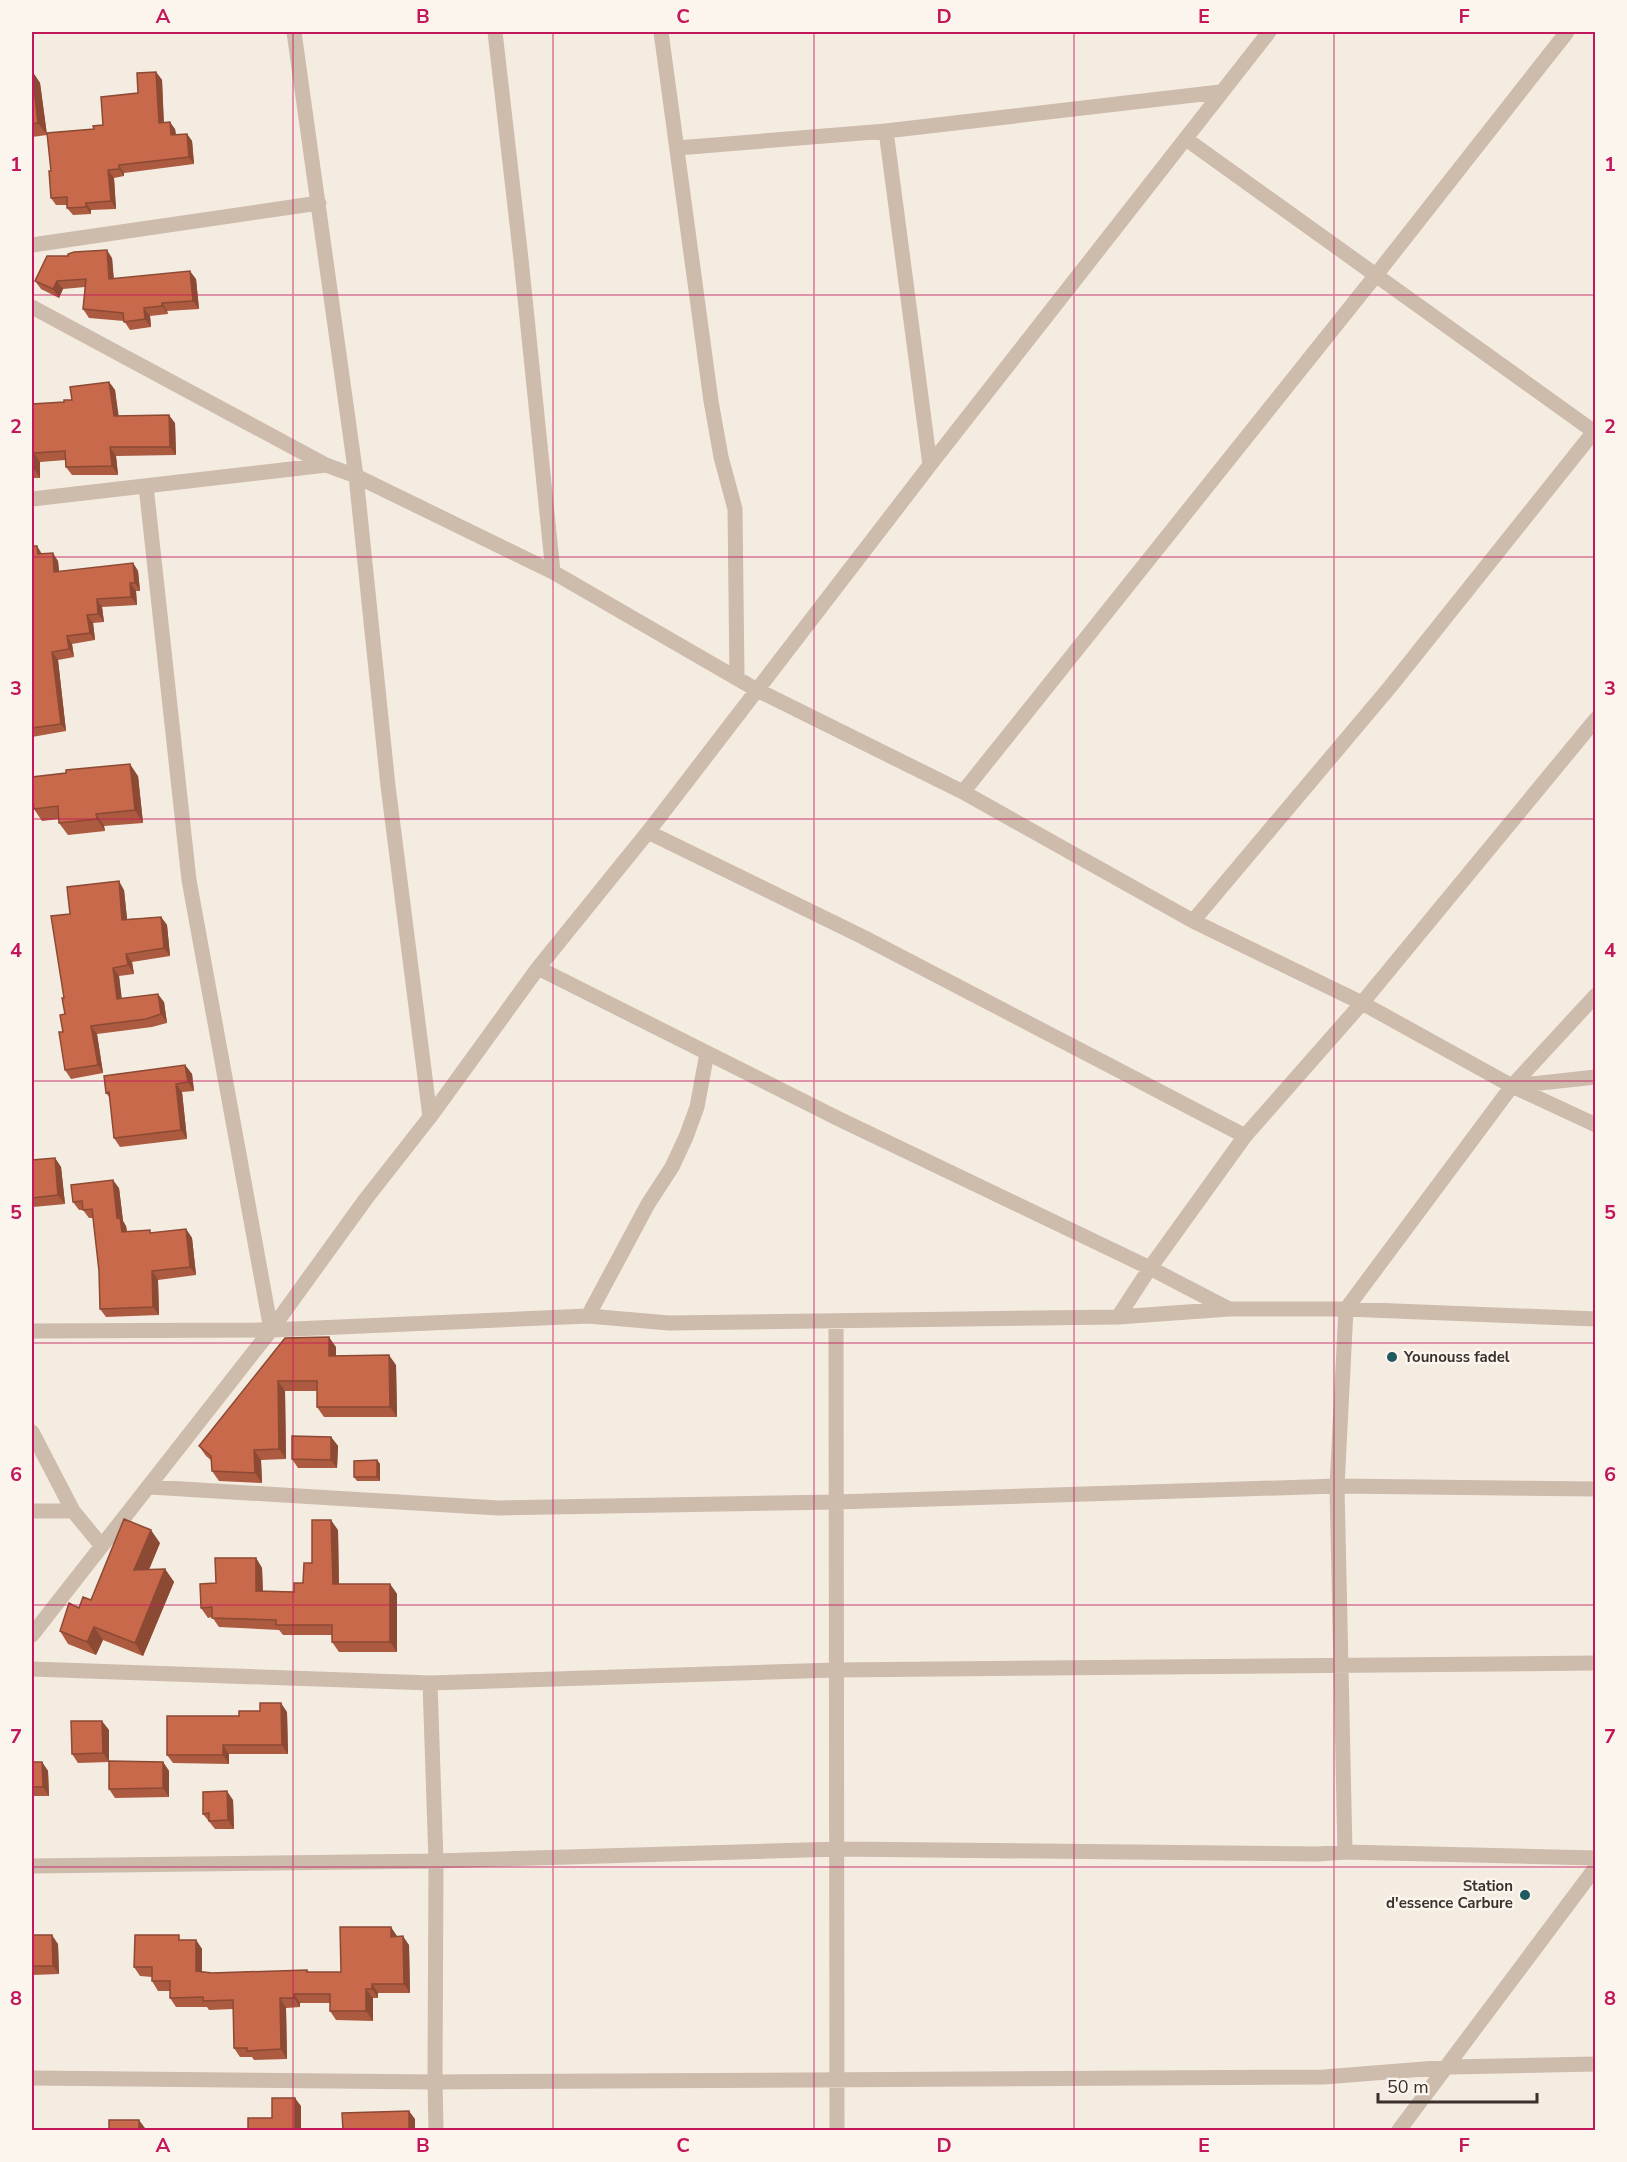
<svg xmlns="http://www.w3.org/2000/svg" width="1627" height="2162" viewBox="0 0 1627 2162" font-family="'Nunito Sans',sans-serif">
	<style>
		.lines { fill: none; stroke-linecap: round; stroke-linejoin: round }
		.minor { stroke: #cdbbac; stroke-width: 15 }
		.wall { fill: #ac5a40 }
		.shaded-wall { fill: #8c4a34 }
		.building { fill: #c8694b; stroke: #8c4a34; stroke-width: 1.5 }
		.grid { fill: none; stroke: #c2185b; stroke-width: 1.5; stroke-opacity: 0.55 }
		.poi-dot { fill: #1f5a5e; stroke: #fbf5ee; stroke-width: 2 }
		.labels { text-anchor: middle; stroke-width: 5; stroke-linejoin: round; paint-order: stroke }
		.poi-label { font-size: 15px; font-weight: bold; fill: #3b302b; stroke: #fbf5ee; text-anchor: start }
		.neatline { fill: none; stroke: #c2185b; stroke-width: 2 }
		.grid-label { font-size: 20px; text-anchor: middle; font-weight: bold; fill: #c2185b }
	</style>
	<rect width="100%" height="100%" fill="#f4ebe1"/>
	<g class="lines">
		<path class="minor" d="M294 32 356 476 388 786 430 1117
			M495 32 521 259 553 572
			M661 32 711 401 721 457 735 509 737 678
			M886 131 930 465
			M1186 139 1596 433
			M677 148 886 131 1220 92
			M32 245 319 203
			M32 307 326 465 356 476 553 572 757 690 963 792 1193 921 1362 1003 1512 1086 1596 1125
			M146 486 189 880 271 1330
			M32 499 326 465
			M963 792 1376 275 1567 32
			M648 832 863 937 1245 1136
			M1193 921 1390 687 1596 429
			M538 968 839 1119 1150 1268 1229 1309
			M1512 1086 1596 995
			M588 1316 648 1204 672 1167 686 1137 697 1107 707 1053
			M1118 1317 1150 1268 1245 1136 1362 1003 1596 719
			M836 1321 837 2130
			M32 1331 271 1330 588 1316 669 1323 1118 1317 1229 1309H1346L1596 1319
			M32 1432 73 1511 101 1545
			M150 1487 498 1508 836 1502 1337 1486 1596 1489
			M32 1511H73
			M32 1635 271 1330 365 1200 430 1117 538 968 648 832 930 465 1269 32
			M32 1669 430 1683 836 1670 1596 1663
			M430 1683 436 1861 435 2082 436 2130
			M1345 1852 1337 1486 1346 1309 1512 1086 1596 1077
			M32 1866 436 1861 838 1849 1318 1854 1345 1852 1596 1858
			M32 2078 435 2082 1324 2077 1449 2067 1596 2064
			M1399 2130 1596 1867"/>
	</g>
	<path class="wall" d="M32 71 40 83 47 135 32 137Z
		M156 72 162 80 164 123 175 129 176 135 187 134 192 141 194 164 124 173V176L114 178 116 209 91 210V214L73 215 67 208V205H56L51 198V171L94 129 103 125 138 93Z
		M112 258 114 279H196L199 309 167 311 168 314 150 316 151 327 130 330 124 321 89 318 83 309 85 287 63 289 59 298 41 289 35 281Z
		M109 382 115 390 118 416 175 423 176 455 116 456 118 475H72L66 467V460L40 462V478H32V404L64 402 72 400Z
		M32 546 42 554 58 561 59 572 133 563 138 571 140 591H136L137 605 102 607 104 622 93 623 95 640 72 644 74 657 58 660 66 731 32 737Z
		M138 776 143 823 104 826 105 831 68 835 59 823V819L42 821 34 809Z
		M124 890 127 919 161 917 167 925 170 956 132 962 134 974 119 976 121 998 164 1002 167 1023 152 1027 97 1034 103 1073 71 1079 65 1070 63 1032 65 1014 64 998 70 914Z
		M185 1065 192 1074 194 1091 182 1092 187 1139 120 1147 114 1138 110 1098 106 1093Z
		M55 1158 61 1167 65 1204 33 1207 32 1205V1160Z
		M119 1188 123 1221 126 1226 127 1231 152 1233 186 1229 192 1238 196 1275 158 1280 159 1315 106 1317 100 1309 99 1271 93 1218H89L83 1210H79L73 1202Z
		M285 1338 336 1347V1356L396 1365 397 1417H324L317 1407V1391H285L286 1459 261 1460 262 1483 219 1481 212 1471V1461L206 1456 199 1446Z
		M331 1437 338 1446 337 1468H298L292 1459Z
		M377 1460 380 1464V1481H357L354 1477Z
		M338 1530 339 1584H390L397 1594V1652H339L332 1642V1635H283L279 1630 219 1627 212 1617 208 1618 201 1608 216 1583 256 1558 262 1568 263 1591 294 1592 303 1583 312 1563Z
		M160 1543 149 1570 165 1569 174 1582 143 1656 103 1640 96 1655 68 1644 60 1631 79 1608 91 1600Z
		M287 1712 288 1754H229V1764L173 1763 167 1755 239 1716Z
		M109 1730V1761L163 1762 169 1771V1797L115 1798 109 1789V1762L78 1763 72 1754Z
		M32 1762H42L48 1771 49 1796H32Z
		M233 1800 234 1829H215L203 1814Z
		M32 1935 58 1944 59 1974 32 1975Z
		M397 1936 409 1945 410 1993H378V1998H373V2021L336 2020 330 2011V2003H300V2007L286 2008 287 2059 254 2060 252 2057H240L234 2048 233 2009 209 2010 207 2007H176L170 1998V1991H158L152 1981V1977L140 1976 134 1967 182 1940H196L202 1949V1972L212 1973 307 1970 309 1972H341Z"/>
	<path class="shaded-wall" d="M32 71 40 83 47 135 38 123Z
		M156 72 162 80 164 131 159 123Z
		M170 122 175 129 177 142 171 135Z
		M187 134 192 141 194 164 189 157Z
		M119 165 124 173V176L119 169Z
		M108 170 114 178 116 209 111 201Z
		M86 203 91 210V214L86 207Z
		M107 250 112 258 114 287 109 279Z
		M190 271 196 279 199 309 193 301Z
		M57 281 63 289 59 298 53 289Z
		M162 303 167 311 168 314 162 306Z
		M144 308 150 316 151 327 145 319Z
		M109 382 115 390 120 425 114 416Z
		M169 415 175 423 176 455 170 447Z
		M110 447 116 456 118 475 112 466Z
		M34 453 40 462V478L34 469Z
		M37 546 42 554H38Z
		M53 553 58 561 60 580 54 572Z
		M133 563 138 571 140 591 135 583Z
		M130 583 136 591 137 605 131 597Z
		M97 599 102 607 104 622 98 614Z
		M87 615 93 623 95 640 90 633Z
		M67 636 72 644 74 657 69 649Z
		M52 652 58 660 66 731 61 724Z
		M130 764 138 776 143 823 135 810Z
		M96 814 104 826 105 831 97 819Z
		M119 881 124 890 128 928 122 920Z
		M161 917 167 925 170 956 164 948Z
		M126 954 132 962 134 974 128 965Z
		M113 968 119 976 123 1007 117 999Z
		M158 994 164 1002 167 1023 161 1014Z
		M91 1026 97 1034 103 1073 98 1065Z
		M185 1065 192 1074 194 1091 188 1082Z
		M176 1084 182 1092 187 1139 181 1130Z
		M55 1158 61 1167 65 1204 58 1195Z
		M113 1180 119 1188 123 1221 126 1226 128 1240 122 1232 117 1218Z
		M186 1229 192 1238 196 1275 190 1267Z
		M152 1271 158 1280 159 1315 153 1307Z
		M329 1337 336 1347V1366L329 1356Z
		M389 1355 396 1365 397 1417 390 1407Z
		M278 1381 285 1391 286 1459 279 1449Z
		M331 1437 338 1446 337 1468 331 1460Z
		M254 1450 261 1460 262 1483 255 1473Z
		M377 1460 380 1464V1481L377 1477Z
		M331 1520 338 1530 339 1594 333 1584Z
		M151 1530 160 1543 143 1583 134 1570Z
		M256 1558 262 1568 263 1600 256 1591Z
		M165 1569 174 1582 143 1656 135 1643Z
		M390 1584 397 1594V1652L390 1642Z
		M94 1627 103 1640 96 1655 87 1642Z
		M281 1703 287 1712 288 1754 282 1745Z
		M102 1721 109 1730V1762L103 1753Z
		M223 1745 229 1754V1764L223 1755Z
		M42 1762 48 1771 49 1796 43 1787Z
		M163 1762 169 1771V1797L163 1788Z
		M227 1791 233 1800 234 1829 228 1820Z
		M391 1927 397 1936 391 1937Z
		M52 1935 58 1944 59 1974 53 1966Z
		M403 1936 409 1945 410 1993 404 1984Z
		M196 1940 202 1949V1981L196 1971Z
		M372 1984 378 1993V1998L372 1989Z
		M366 1989 373 1998V2021L366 2011Z
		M294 1994 300 2003V2007L294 1998Z
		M280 1998 286 2008 287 2059 281 2049Z
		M295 2098 301 2106V2130H295Z
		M409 2111 415 2119V2130H409Z
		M139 2120 145 2128V2130H139Z"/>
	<path class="building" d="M32 71 38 123 32 124Z
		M156 72 159 123 170 122 171 135 187 134 189 157 119 165V169L108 170 111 201 86 203V207L67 208V197L51 198 49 171H51L47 133 94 129 93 126 103 125 101 97 138 93 137 73Z
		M107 250 109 279 190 271 193 301 162 303V306L144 308 145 319 124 322 123 313 83 309 86 279 57 281 53 289 35 281 47 256H68V254L74 252Z
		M109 382 114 416 169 415 170 447H110L112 466 66 467 65 451 34 453V469H32V404L64 402V400H72L70 387Z
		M32 546H37L38 554 53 553 54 572 133 563 135 583H130L131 597 97 599 98 614 87 615 90 633 67 636 69 649 52 652 61 724 32 728Z
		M130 764 135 810 96 814 97 819 59 823 58 806 34 809 32 791V777L66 773V770Z
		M119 881 122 920 161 917 164 948 126 954 128 965 113 968 117 999 158 994 161 1014 146 1019 91 1026 98 1065 65 1070 59 1032H63L60 1015 65 1014 62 998H64L51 916 70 914 67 887Z
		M185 1065 188 1082 176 1084 181 1130 114 1138 109 1092 106 1093 104 1076Z
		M55 1158 58 1195 32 1198V1160Z
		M113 1180 117 1218 120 1217 122 1232 150 1230V1233L186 1229 190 1267 152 1271 153 1307 100 1309 99 1271 92 1209 83 1210 82 1201 73 1202 71 1185Z
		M329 1337V1356L389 1355 390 1407H317V1381H278L279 1449 254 1450 255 1473 212 1471 211 1456 199 1446 285 1338Z
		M292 1436 331 1437V1460L292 1459Z
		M377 1460V1477H354V1461Z
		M124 1519 151 1530 134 1570 165 1569 135 1643 94 1627 87 1642 60 1631 69 1603 79 1608 83 1597 91 1600Z
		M312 1520H331L333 1584H390V1642H332V1625H276V1620L212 1618V1607L201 1608 200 1584 216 1583 215 1558H256V1591L294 1592V1583H303L304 1563H312Z
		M260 1703H281L282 1745H223V1755H167V1716H239V1711H260Z
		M71 1721H102L103 1753 72 1754Z
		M109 1761 163 1762V1788L109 1789Z
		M32 1762H42L43 1787H32Z
		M227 1791 228 1820 209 1821V1813L203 1814V1792Z
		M340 1927H391V1937L403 1936 404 1984H372V1989H366V2011H330V1994H294V1998H280L281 2049 247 2051V2048H234L233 2000 203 2001V1997L170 1998V1981H152V1967H134L135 1935H179V1940H196V1971L212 1973 307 1970V1972H341Z
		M32 1935H52L53 1966H32Z
		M272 2098H295V2130H248V2118H272Z
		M409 2111V2130H343L342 2113Z
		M109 2120H139V2130H109Z"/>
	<path class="grid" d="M293 32V2130M553 32V2130M814 32V2130M1074 32V2130M1334 32V2130M32 295H1596M32 557H1596M32 819H1596M32 1081H1596M32 1343H1596M32 1605H1596M32 1867H1596"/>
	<g class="poi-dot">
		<circle cx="1392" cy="1357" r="6"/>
		<circle cx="1525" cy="1895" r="6"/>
	</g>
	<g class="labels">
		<g class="poi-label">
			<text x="1404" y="1362">Younouss fadel</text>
			<text x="1513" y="1891" text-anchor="end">Station<tspan x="1513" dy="17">d'essence Carbure</tspan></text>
		</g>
	</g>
	<rect width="1627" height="2162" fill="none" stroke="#fbf5ee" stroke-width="66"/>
	<path d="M1378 2093v9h159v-9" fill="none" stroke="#3b302b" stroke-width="3"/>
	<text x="1387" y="2093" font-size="18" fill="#3b302b" stroke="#fbf5ee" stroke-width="4.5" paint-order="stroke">50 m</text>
	<rect x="33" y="33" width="1561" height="2096" class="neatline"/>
	<g class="grid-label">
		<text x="163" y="23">A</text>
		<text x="423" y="23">B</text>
		<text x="683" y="23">C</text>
		<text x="944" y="23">D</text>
		<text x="1204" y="23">E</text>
		<text x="1464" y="23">F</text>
		<text x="16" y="171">1</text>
		<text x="1610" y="171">1</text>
		<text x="16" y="433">2</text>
		<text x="1610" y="433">2</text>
		<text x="16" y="695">3</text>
		<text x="1610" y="695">3</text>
		<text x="16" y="957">4</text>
		<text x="1610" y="957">4</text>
		<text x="16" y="1219">5</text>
		<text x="1610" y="1219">5</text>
		<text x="16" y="1481">6</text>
		<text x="1610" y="1481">6</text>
		<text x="16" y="1743">7</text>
		<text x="1610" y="1743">7</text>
		<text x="16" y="2005">8</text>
		<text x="1610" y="2005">8</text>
		<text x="163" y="2152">A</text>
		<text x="423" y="2152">B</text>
		<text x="683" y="2152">C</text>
		<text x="944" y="2152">D</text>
		<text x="1204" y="2152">E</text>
		<text x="1464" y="2152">F</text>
	</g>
</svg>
